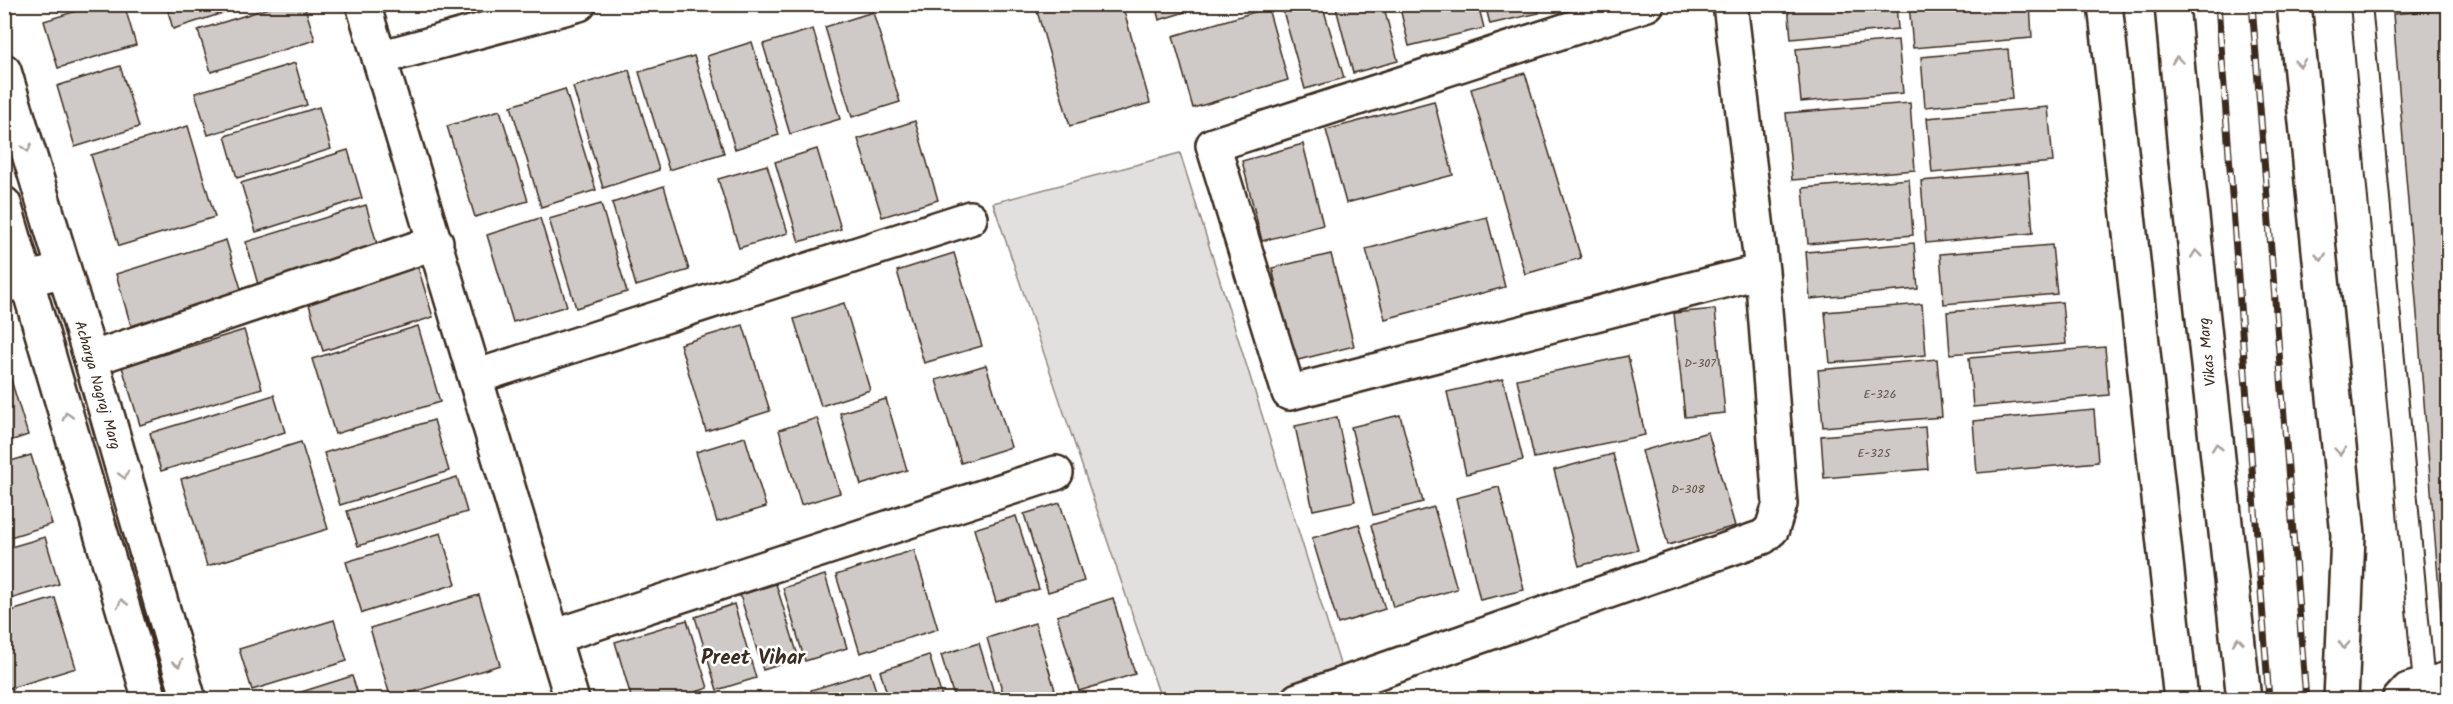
<svg xmlns="http://www.w3.org/2000/svg" width="2453" height="704" viewBox="0 0 2453 704" font-family="Kalam,sans-serif">
	<style>
		.green { fill: #e2e0de; stroke: #8e857e; stroke-width: 1.5 }
		.building { fill: #cfcac7; stroke: #3b2a1e; stroke-width: 1.5 }
		.lines { fill: none; stroke-linecap: round; stroke-linejoin: round }
		.service-casing { stroke: #3b2a1e; stroke-width: 24 }
		.minor-casing { stroke: #3b2a1e; stroke-width: 38 }
		.tertiary-casing { stroke: #3b2a1e; stroke-width: 38 }
		.primary-casing { stroke: #3b2a1e; stroke-width: 38 }
		.service { stroke: #fff; stroke-width: 20 }
		.minor { stroke: #fff; stroke-width: 33 }
		.tertiary { stroke: #fff; stroke-width: 33 }
		.primary { stroke: #fff; stroke-width: 33 }
		.rail-casing { stroke: #3b2a1e; stroke-width: 7 }
		.rail { stroke: #fff; stroke-width: 4.5; stroke-dasharray: 14; stroke-linecap: butt }
		.oneway { stroke: #a79f9a }
		.labels { text-anchor: middle; stroke-width: 5; stroke-linejoin: round; paint-order: stroke }
		.number-label { font-size: 12px; fill: #605248 }
		.street-label { font-size: 15px; fill: #3b2a1e; stroke: #fff }
		.district-label { font-size: 21px; font-weight: bold; fill: #3b2a1e; stroke: #fff }
	</style>
	<rect width="100%" height="100%" fill="#fff"/>
	<filter id="ink" filterUnits="userSpaceOnUse"><feTurbulence type="fractalNoise" baseFrequency=".0167" numOctaves="2"/><feDisplacementMap in="SourceGraphic" scale="12" xChannelSelector="R" yChannelSelector="G"/><feConvolveMatrix kernelMatrix="1 2 1 2 8 2 1 2 1" color-interpolation-filters="sRGB"/></filter>
	<g filter="url(#ink)">
		<path class="green" d="M1180 153 1351 699 1349 700 1161 699 993 203Z"/>
		<path class="building" d="M99 4H124L136 45 58 68 44 21Z
			M166 4H251L173 29Z
			M282 4H304L315 40 211 72 198 30Z
			M1035 4H1122L1150 103 1070 126Z
			M1155 4H1211L1159 20Z
			M1281 4H1322L1344 78 1305 89Z
			M1335 4H1383L1398 61 1353 73Z
			M1399 4H1478L1484 28 1409 46Z
			M1485 4H1537L1539 13 1490 24Z
			M1788 4H1896L1898 29 1791 39Z
			M1909 4H2030L2032 38 1913 48Z
			M1268 8 1288 80 1193 108 1173 36Z
			M2448 9V645L2444 652 2393 14Z
			M873 12 900 102 852 117 825 27Z
			M813 29 840 119 790 134 763 44Z
			M1898 40 1903 93 1801 102 1796 49Z
			M752 42 779 135 735 149 707 56Z
			M2008 49 2012 99 1925 107 1921 57Z
			M694 56 724 153 669 170 639 72Z
			M295 63 307 105 208 135 195 93Z
			M120 66 139 127 75 147 57 86Z
			M629 70 659 170 603 188 573 87Z
			M1525 73 1581 258 1525 274 1471 89Z
			M565 89 596 190 541 207 511 106Z
			M1434 101 1453 175 1346 203 1326 130Z
			M1910 103 1915 170 1792 180 1786 113Z
			M319 107 331 149 237 178 225 136Z
			M2048 107 2053 162 1932 173 1927 118Z
			M500 110 528 201 475 217 447 126Z
			M915 121 938 200 882 217 858 139Z
			M188 126 215 217 119 246 91 155Z
			M1303 144 1323 225 1262 241 1242 161Z
			M817 149 841 229 799 242 775 162Z
			M348 150 362 198 256 232 241 183Z
			M767 165 788 233 739 248 718 179Z
			M2028 172 2033 233 1926 243 1921 181Z
			M1909 179 1913 235 1808 244 1803 188Z
			M664 186 689 270 636 286 612 203Z
			M601 204 627 292 576 308 549 219Z
			M366 205 379 251 259 288 246 242Z
			M1487 217 1505 287 1385 319 1366 249Z
			M540 218 567 306 513 322 487 235Z
			M226 240 242 292 131 326 116 274Z
			M1914 243 1918 289 1810 299 1806 252Z
			M2052 245 2057 294 1944 304 1940 254Z
			M954 253 982 346 924 363 897 271Z
			M1331 254 1354 346 1294 361 1272 268Z
			M417 264 433 317 323 351 307 298Z
			M2062 302 2066 344 1950 354 1947 312Z
			M844 303 870 390 821 406 794 319Z
			M1922 304 1926 355 1830 363 1825 312Z
			M1715 309 1725 413 1685 417 1674 313Z
			M743 325 770 411 706 431 680 344Z
			M418 326 440 402 335 434 312 359Z
			M244 330 262 388 140 425 122 367Z
			M2105 347 2109 395 1973 407 1969 358Z
			M1628 356 1645 435 1534 458 1517 379Z
			M4 357 28 435 4 443Z
			M1937 359 1942 417 1823 427 1818 370Z
			M986 365 1011 447 961 463 936 380Z
			M1503 379 1523 460 1466 474 1447 392Z
			M274 395 285 432 161 471 150 433Z
			M886 399 907 470 861 485 840 413Z
			M2094 410 2098 462 1977 473 1973 421Z
			M1400 415 1423 502 1373 515 1351 427Z
			M1337 417 1355 501 1313 510 1295 426Z
			M817 418 840 493 801 505 779 430Z
			M434 420 449 471 340 505 324 453Z
			M1925 427 1928 469 1824 478 1821 436Z
			M1708 432 1735 526 1668 545 1642 451Z
			M745 437 766 507 717 522 696 452Z
			M301 442 328 529 207 566 181 479Z
			M1613 454 1638 550 1579 566 1554 470Z
			M31 455 52 524 4 539V463Z
			M457 477 467 512 358 546 347 511Z
			M1499 487 1524 590 1480 600 1456 498Z
			M1060 503 1084 581 1048 592 1024 514Z
			M1434 507 1457 589 1393 607 1371 525Z
			M1016 516 1039 589 996 602 974 529Z
			M1359 524 1385 609 1338 624 1312 538Z
			M441 533 456 584 362 613 346 562Z
			M45 537 59 584 4 601V549Z
			M914 550 938 629 860 653 836 575Z
			M825 575 847 648 805 661 783 588Z
			M776 584 799 659 763 670 740 595Z
			M479 595 500 665 391 699 370 628Z
			M55 598 76 668 4 690V613Z
			M1113 598 1135 674 1079 691 1057 616Z
			M734 604 756 678 717 690 695 617Z
			M334 620 347 661 252 690 239 649Z
			M687 620 708 688 672 700H632L615 642Z
			M1035 623 1058 700H1005L987 638Z
			M979 643 996 700H955L941 655Z
			M929 655 943 700H889L880 671Z
			M870 672 879 700H813L811 690Z
			M352 676 360 700H276Z
			M480 691 483 700H454Z
			M802 692 804 700H777Z"/>
		<g class="lines">
			<defs>
				<path id="service" d="M2361 4 2425 695"/>
				<path id="minor" d="M363 4 572 700
					M1647 4 1213 145 1289 393 1762 271
					M2105 4 2181 700
					M379 58 579 4
					M4 286 63 270
					M91 359 436 242
					M475 377 970 218
					M553 637 1056 473
					M1298 700 1763 537 1772 529 1780 504 1762 271 1730 4"/>
				<path id="tertiary" d="M4 71 91 359 189 700
					M4 204 150 700
					M2399 700 2408 690 2448 679"/>
				<path id="primary" d="M2172 4 2185 151 2244 700
					M2294 4 2348 535 2341 700"/>
			</defs>
			<use href="#service" class="service-casing"/>
			<use href="#minor" class="minor-casing"/>
			<use href="#tertiary" class="tertiary-casing"/>
			<use href="#primary" class="primary-casing"/>
			<use href="#service" class="service"/>
			<use href="#minor" class="minor"/>
			<use href="#tertiary" class="tertiary"/>
			<use href="#primary" class="primary"/>
			<defs>
				<path id="rail" d="M2218 4 2269 700
					M2252 4 2306 700"/>
			</defs>
			<use href="#rail" class="rail-casing"/>
			<use href="#rail" class="rail"/>
		</g>
		<defs><path id="oneway-chevron" d="M-2-3.5L2.5 0L-2 3.5" fill="none" stroke-width="1.6" stroke-linecap="round" stroke-linejoin="round" transform="scale(1.5)"/></defs>
		<g class="oneway">
			<use href="#oneway-chevron" transform="translate(2177 60) rotate(-95)"/>
			<use href="#oneway-chevron" transform="translate(2300 63) rotate(84)"/>
			<use href="#oneway-chevron" transform="translate(27 148) rotate(74)"/>
			<use href="#oneway-chevron" transform="translate(2196 254) rotate(-96)"/>
			<use href="#oneway-chevron" transform="translate(2321 257) rotate(84)"/>
			<use href="#oneway-chevron" transform="translate(67 416) rotate(-106)"/>
			<use href="#oneway-chevron" transform="translate(2217 447) rotate(-96)"/>
			<use href="#oneway-chevron" transform="translate(2340 451) rotate(85)"/>
			<use href="#oneway-chevron" transform="translate(124 475) rotate(74)"/>
			<use href="#oneway-chevron" transform="translate(122 603) rotate(-106)"/>
			<use href="#oneway-chevron" transform="translate(2238 641) rotate(-96)"/>
			<use href="#oneway-chevron" transform="translate(2344 645) rotate(92)"/>
			<use href="#oneway-chevron" transform="translate(178 663) rotate(74)"/>
		</g>
	</g>
	<g class="labels">
		<g class="number-label">
			<text x="1700" y="367">D-307</text>
			<text x="1880" y="398">E-326</text>
			<text x="1874" y="457">E-325</text>
			<text x="1688" y="493">D-308</text>
		</g>
		<g class="street-label">
			<text transform="translate(2207 352) rotate(-96)" y="5">Vikas Marg</text>
			<text transform="translate(98 385) rotate(74)" y="5">Acharya Nagraj Marg</text>
		</g>
		<g class="district-label">
			<text x="753" y="664">Preet Vihar</text>
		</g>
	</g>
	<rect width="2453" height="704" fill="none" stroke="#fff" stroke-width="24"/>
	<rect x="12" y="12" width="2429" height="680" fill="none" stroke="#3b2a1e" stroke-width="2" filter="url(#ink)"/>
</svg>
